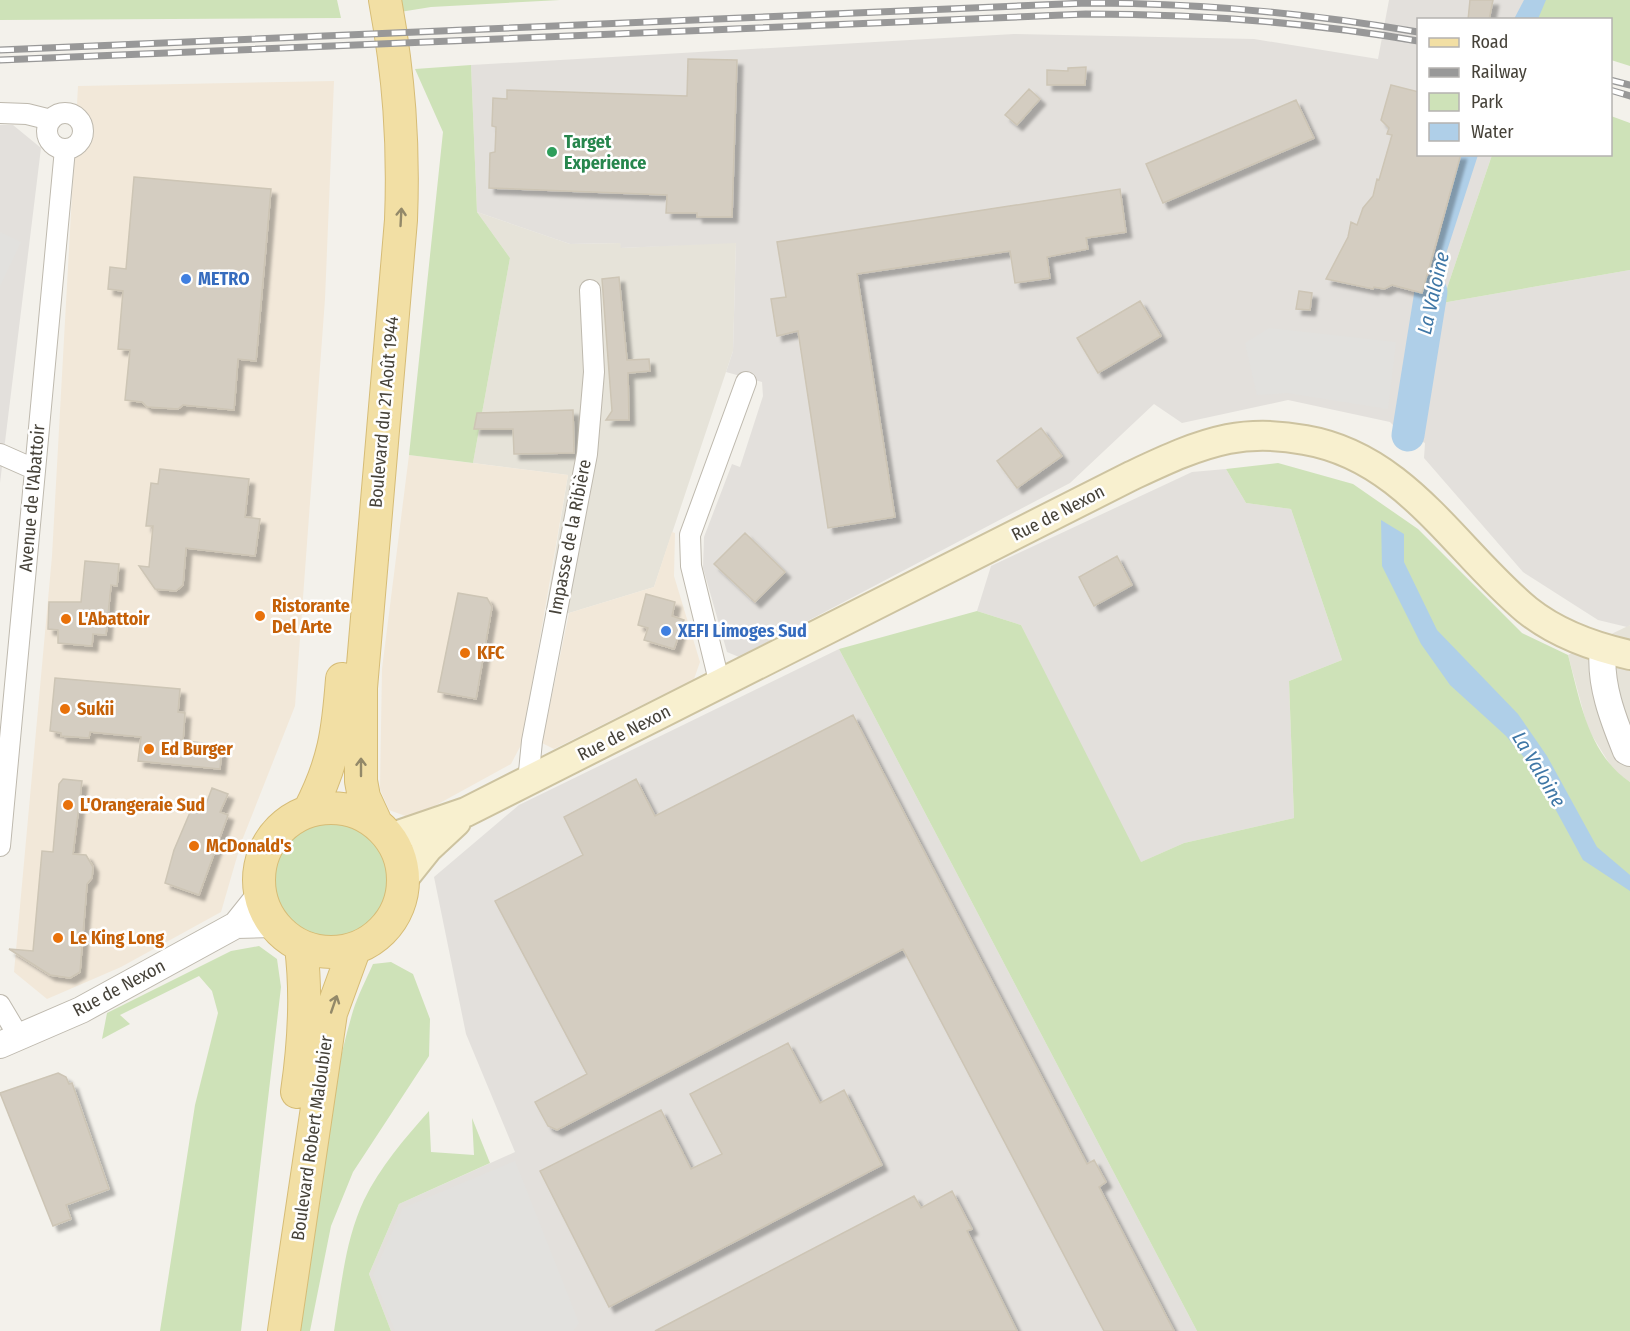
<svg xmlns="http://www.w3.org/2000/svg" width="1630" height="1331" viewBox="0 0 1630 1331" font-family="'Fira Sans Condensed',sans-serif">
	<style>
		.residential { fill: #e6e3d9 }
		.commercial { fill: #f2e8d9 }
		.industrial { fill: #e3e0dc }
		.green { fill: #cee2b8 }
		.parking { fill: #e2e1de }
		.water { fill: #afcfe8 }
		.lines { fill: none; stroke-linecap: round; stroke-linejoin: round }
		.river { stroke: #afcfe8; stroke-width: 33 }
		.building { fill: #d4cdc1; stroke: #cdc5b5; stroke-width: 1.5; filter: url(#shadow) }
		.minor-casing { stroke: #beb9ae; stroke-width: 22 }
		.tertiary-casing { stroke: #beb9ae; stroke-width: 28 }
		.secondary-casing { stroke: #cdc3a0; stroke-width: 32 }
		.primary-casing { stroke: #d6bc76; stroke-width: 34 }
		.minor { stroke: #fff; stroke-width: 20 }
		.tertiary { stroke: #fff; stroke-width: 26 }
		.secondary { stroke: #f8f0cf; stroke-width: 28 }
		.primary { stroke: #f2dfa4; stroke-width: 32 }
		.rail-casing { stroke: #989898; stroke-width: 7 }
		.rail { stroke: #fff; stroke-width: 4.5; stroke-dasharray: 14; stroke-linecap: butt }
		.oneway { stroke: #938969 }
		.leisure-dot { fill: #2e9e5b; stroke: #fff; stroke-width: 2 }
		.shop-dot { fill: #3f7fe0; stroke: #fff; stroke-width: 2 }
		.food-dot { fill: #e8710a; stroke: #fff; stroke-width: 2 }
		.labels { text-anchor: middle; stroke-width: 5; stroke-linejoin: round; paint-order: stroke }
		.leisure-label { font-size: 18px; font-weight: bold; fill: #27864d; stroke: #fff; text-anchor: start }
		.shop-label { font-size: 18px; font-weight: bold; fill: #366cbe; stroke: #fff; text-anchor: start }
		.street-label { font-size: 18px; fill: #464239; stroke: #fff }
		.food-label { font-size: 18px; font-weight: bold; fill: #c56008; stroke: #fff; text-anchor: start }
		.water-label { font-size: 20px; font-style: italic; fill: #3f77a6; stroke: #fff }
	</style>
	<defs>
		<filter id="shadow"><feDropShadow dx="5.5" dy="5.5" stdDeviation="1.5" flood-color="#0004"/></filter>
	</defs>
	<rect width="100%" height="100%" fill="#f3f1eb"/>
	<path class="residential" d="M477 212 570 244 620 243 622 248 736 242 733 351 654 587 569 613 545 616 568 475 473 463 510 258Z
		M1630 625V782L1614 771 1588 729 1568 655Z"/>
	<path class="commercial" d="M334 81 325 299 295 706 241 843 221 912 121 967 47 999 14 972 52 556 78 86Z
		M409 455 568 475 522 743 511 764 429 809 408 817 389 810 380 789 382 669Z
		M672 532 675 533 674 576 700 662 694 679 554 749 542 743 569 613 654 587Z"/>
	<path class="industrial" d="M1389 0H1535L1531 19 1418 20V154L1492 155 1442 303 1630 270V625L1627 627 1598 620 1523 572 1424 458 1425 443 1398 430 1390 422 1288 400 1182 423 1154 404 1070 483 739 657 727 652 703 568 704 537 732 464 740 467 763 396 762 382 726 372 733 351 736 243 621 248 620 243 570 244 477 212 471 65 1014 34 1254 39 1378 59Z
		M0 125H13L41 148 0 483Z
		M1226 469 1246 503 1291 509 1342 660 1289 681 1294 818 1184 843 1139 863 1021 625 977 611 991 566 1192 472Z
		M839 649 1197 1331H391L369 1274 399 1204 515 1152 466 1034 434 877 519 805Z"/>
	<path class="green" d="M0 0H337L341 18 0 20Z
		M396 0H560L431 7 400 12Z
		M1535 0H1630V66L1611 60 1610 20H1531Z
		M471 65 477 212 510 258 473 463 409 455 443 132 415 69Z
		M1611 116 1630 123V270L1442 303 1492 155 1610 154Z
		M1278 463 1353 484 1418 529 1522 633 1568 655C1580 700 1588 754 1630 782V1331H1197L839 649 977 611 1021 625 1141 862 1184 843 1294 818 1289 681 1342 660 1291 509 1246 503 1226 469Z
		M275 880a57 57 0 1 1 114 0a57 57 0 1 1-114 0Z
		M259 946 277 959 281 987 241 1331H160L195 1105 218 1013 212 991 199 976 120 1015 130 1024 102 1039 107 1013 231 951Z
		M391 962 413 974 430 1019 429 1056 353 1172 331 1226 310 1331H298C317 1225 322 1115 353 1011 358 995 366 980 373 964Z
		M429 1111 431 1152 474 1155 472 1118 490 1163 399 1204 369 1274 391 1331H334C341 1288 345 1240 364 1200 380 1167 405 1138 429 1111Z"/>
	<path class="parking" d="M0 232 21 242 0 286Z
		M1269 328 1396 342 1388 409 1287 393 1257 395 1245 343Z
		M515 1161 579 1323 573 1331H395L373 1275 403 1208Z"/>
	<path class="water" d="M1524 0H1546L1538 19H1514Z
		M1461 155H1478L1445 257 1440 282 1442 303 1427 336 1413 335Z
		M1381 520 1404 534V562L1437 630 1518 714 1547 756 1597 847 1630 875V891L1583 860 1533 768 1506 736 1450 685 1421 644 1382 566Z"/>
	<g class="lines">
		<path class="river" d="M1408 435 1431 292"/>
	</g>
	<path class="building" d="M1470 0H1493L1489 20H1468Z
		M688 59 737 60 732 217H697V213H666L667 195 489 188 490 153 495 152 496 127 492 126 493 98 507 99V90L687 96Z
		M1086 67 1085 85H1047V70L1068 71V68Z
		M1391 85 1419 92V154H1461L1422 293 1392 285 1384 289 1374 287 1373 289 1326 279 1348 237 1351 222 1357 225 1363 208 1373 196 1377 179 1379 180 1392 135 1387 134 1389 128 1381 120Z
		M1029 89 1040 99 1017 125 1005 115Z
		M1296 100 1314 138 1163 203 1146 164Z
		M134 177 271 189 256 361 238 359 234 410 183 405 178 409 147 407 142 402 125 400 130 350 118 349 123 291 108 289 110 267 126 269Z
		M1120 189 1126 232 1086 238 1088 249 1047 257 1050 278 1015 283 1010 251 857 274 895 517 828 528 798 331 777 336 771 299 786 297 777 242Z
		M619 277 627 360 649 359 650 371 628 373 629 420H606L612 411 602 279Z
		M1299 291 1312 293 1310 310 1296 309Z
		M1140 301 1161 336 1098 373 1077 338Z
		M573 410 574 453 514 454 513 429H474L477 413Z
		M1041 428 1062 456 1017 488 997 461Z
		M160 469 249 479 245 517 260 519 255 556 186 548 183 585 176 591 155 589 139 566 149 567 153 526H146L151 483 158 484Z
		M745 533 785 572 755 602 714 564Z
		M1117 556 1132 585 1094 606 1079 577Z
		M85 561 119 564 117 586 111 585 106 635 93 634 92 646 58 643V630L48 629 49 602H81Z
		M458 593 487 598 492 607 476 699 438 692Z
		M646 594 675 602 672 616 684 620 674 649 644 640 648 628 638 625Z
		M55 678 180 689 178 712 185 713 183 741 222 745 220 769 138 761 141 737 90 732 89 738 61 736V733L50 731Z
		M853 715 1087 1164 1094 1160 1106 1182 1099 1187 1174 1331H1104L903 949 557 1130 548 1126 535 1102 587 1074 495 901 583 855 564 817 636 779 655 816Z
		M63 779 82 781 73 854 86 855 93 867 92 878 87 884 80 972 70 978 50 975 9 949 33 951 42 851 53 852 59 784Z
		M212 788 228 794 220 812 228 815 199 895 165 883 174 850 194 803 205 807Z
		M788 1043 820 1103 844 1090 882 1165 609 1307 540 1171 661 1110 691 1169 722 1154 690 1094Z
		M58 1073 66 1077 69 1084 72 1083 109 1189 66 1205 71 1219 53 1226 0 1093Z
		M952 1191 972 1229 967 1231 1017 1331H655L914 1196 921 1208Z"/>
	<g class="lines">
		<defs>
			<path id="minor" d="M47 131a18 18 0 1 1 36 0a18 18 0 1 1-36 0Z
				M0 113 27 114 51 120
				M0 454 34 469
				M720 685 691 566 690 535 746 382
				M528 782 532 741 587 454 594 372 590 290
				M0 846 65 149
				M0 1005 19 1037"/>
			<path id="tertiary" d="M1603 649C1599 683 1613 719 1626 751L1630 753
				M236 925 273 924
				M0 1045 81 1010 236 925 260 895"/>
			<path id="secondary" d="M390 838 466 812 1131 476C1163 461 1194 446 1228 439 1254 434 1279 435 1305 440 1405 457 1454 549 1527 610 1557 634 1594 647 1630 655
				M404 878 428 848 456 822"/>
			<path id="primary" d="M259 880a72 72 0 1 1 144 0a72 72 0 1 1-144 0Z
				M309 811C334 763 338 732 342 679
				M376 823 364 797 361 781V688L401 220C404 143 399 76 385 0
				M297 1092C304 1044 307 995 301 947
				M284 1331 331 1013 354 950"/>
		</defs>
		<use href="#minor" class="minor-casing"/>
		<use href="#tertiary" class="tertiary-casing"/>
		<use href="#secondary" class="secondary-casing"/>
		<use href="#primary" class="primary-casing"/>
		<use href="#minor" class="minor"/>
		<use href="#tertiary" class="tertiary"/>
		<use href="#secondary" class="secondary"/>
		<use href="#primary" class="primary"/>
		<defs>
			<path id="rail" d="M0 50 1087 3C1199 3 1308 13 1418 32
				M0 60 1086 14C1198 14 1308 22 1418 41
				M1610 80 1630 85
				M1610 90 1630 96"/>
		</defs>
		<use href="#rail" class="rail-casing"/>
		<use href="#rail" class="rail"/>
	</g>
	<defs><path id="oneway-shaft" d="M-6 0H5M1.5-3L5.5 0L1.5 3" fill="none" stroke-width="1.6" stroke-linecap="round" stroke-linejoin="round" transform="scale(1.5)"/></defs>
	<g class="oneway">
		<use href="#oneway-shaft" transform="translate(401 217) rotate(-87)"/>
		<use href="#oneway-shaft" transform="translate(361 767) rotate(-90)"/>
		<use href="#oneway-shaft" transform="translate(334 1004) rotate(-71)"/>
	</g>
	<circle class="leisure-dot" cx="552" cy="152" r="6"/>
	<g class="shop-dot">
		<circle cx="186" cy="279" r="6"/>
		<circle cx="666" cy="631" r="6"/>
	</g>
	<g class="food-dot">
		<circle cx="260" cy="616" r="6"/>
		<circle cx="66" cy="619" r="6"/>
		<circle cx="465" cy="653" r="6"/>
		<circle cx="65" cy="709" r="6"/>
		<circle cx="149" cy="749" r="6"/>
		<circle cx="68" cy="805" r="6"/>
		<circle cx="194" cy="846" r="6"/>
		<circle cx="58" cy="938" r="6"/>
	</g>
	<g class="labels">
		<g class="leisure-label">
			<text x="564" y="148">Target<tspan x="564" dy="21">Experience</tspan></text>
		</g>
		<g class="shop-label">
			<text x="198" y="285">METRO</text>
			<text x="678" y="637">XEFI Limoges Sud</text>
		</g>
		<g class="street-label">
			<text transform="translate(384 412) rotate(-85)" y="6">Boulevard du 21 Août 1944</text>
			<text transform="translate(32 498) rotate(-85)" y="6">Avenue de l'Abattoir</text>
			<text transform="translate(1058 513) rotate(-27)" y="6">Rue de Nexon</text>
			<text transform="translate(570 537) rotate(-79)" y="6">Impasse de la Ribière</text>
			<text transform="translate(624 733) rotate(-27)" y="6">Rue de Nexon</text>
			<text transform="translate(119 988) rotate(-28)" y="6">Rue de Nexon</text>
			<text transform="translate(312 1138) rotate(-82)" y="6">Boulevard Robert Maloubier</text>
		</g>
		<g class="food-label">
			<text x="272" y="612">Ristorante<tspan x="272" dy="21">Del Arte</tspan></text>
			<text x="78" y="625">L'Abattoir</text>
			<text x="477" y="659">KFC</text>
			<text x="77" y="715">Sukii</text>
			<text x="161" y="755">Ed Burger</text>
			<text x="80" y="811">L'Orangeraie Sud</text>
			<text x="206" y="852">McDonald's</text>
			<text x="70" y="944">Le King Long</text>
		</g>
		<g class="water-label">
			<text transform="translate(1433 293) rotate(-77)" y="7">La Valoine</text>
			<text transform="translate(1539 769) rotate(59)" y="7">La Valoine</text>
		</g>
	</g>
	<rect x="1417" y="18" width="195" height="138" fill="#ffffff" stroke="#b5b3b0" stroke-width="1.5"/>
	<rect x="1429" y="38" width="30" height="9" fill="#f2dfa4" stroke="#b5b3b0" stroke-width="1.5"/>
	<text x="1471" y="48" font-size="18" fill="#464239">Road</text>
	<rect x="1429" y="68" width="30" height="9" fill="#989898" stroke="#b5b3b0" stroke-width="1.5"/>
	<text x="1471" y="78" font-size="18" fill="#464239">Railway</text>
	<rect x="1429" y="93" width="30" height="18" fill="#cee2b8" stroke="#b5b3b0" stroke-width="1.5"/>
	<text x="1471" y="108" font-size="18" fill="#464239">Park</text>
	<rect x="1429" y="123" width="30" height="18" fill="#afcfe8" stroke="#b5b3b0" stroke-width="1.5"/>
	<text x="1471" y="138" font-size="18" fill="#464239">Water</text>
</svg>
